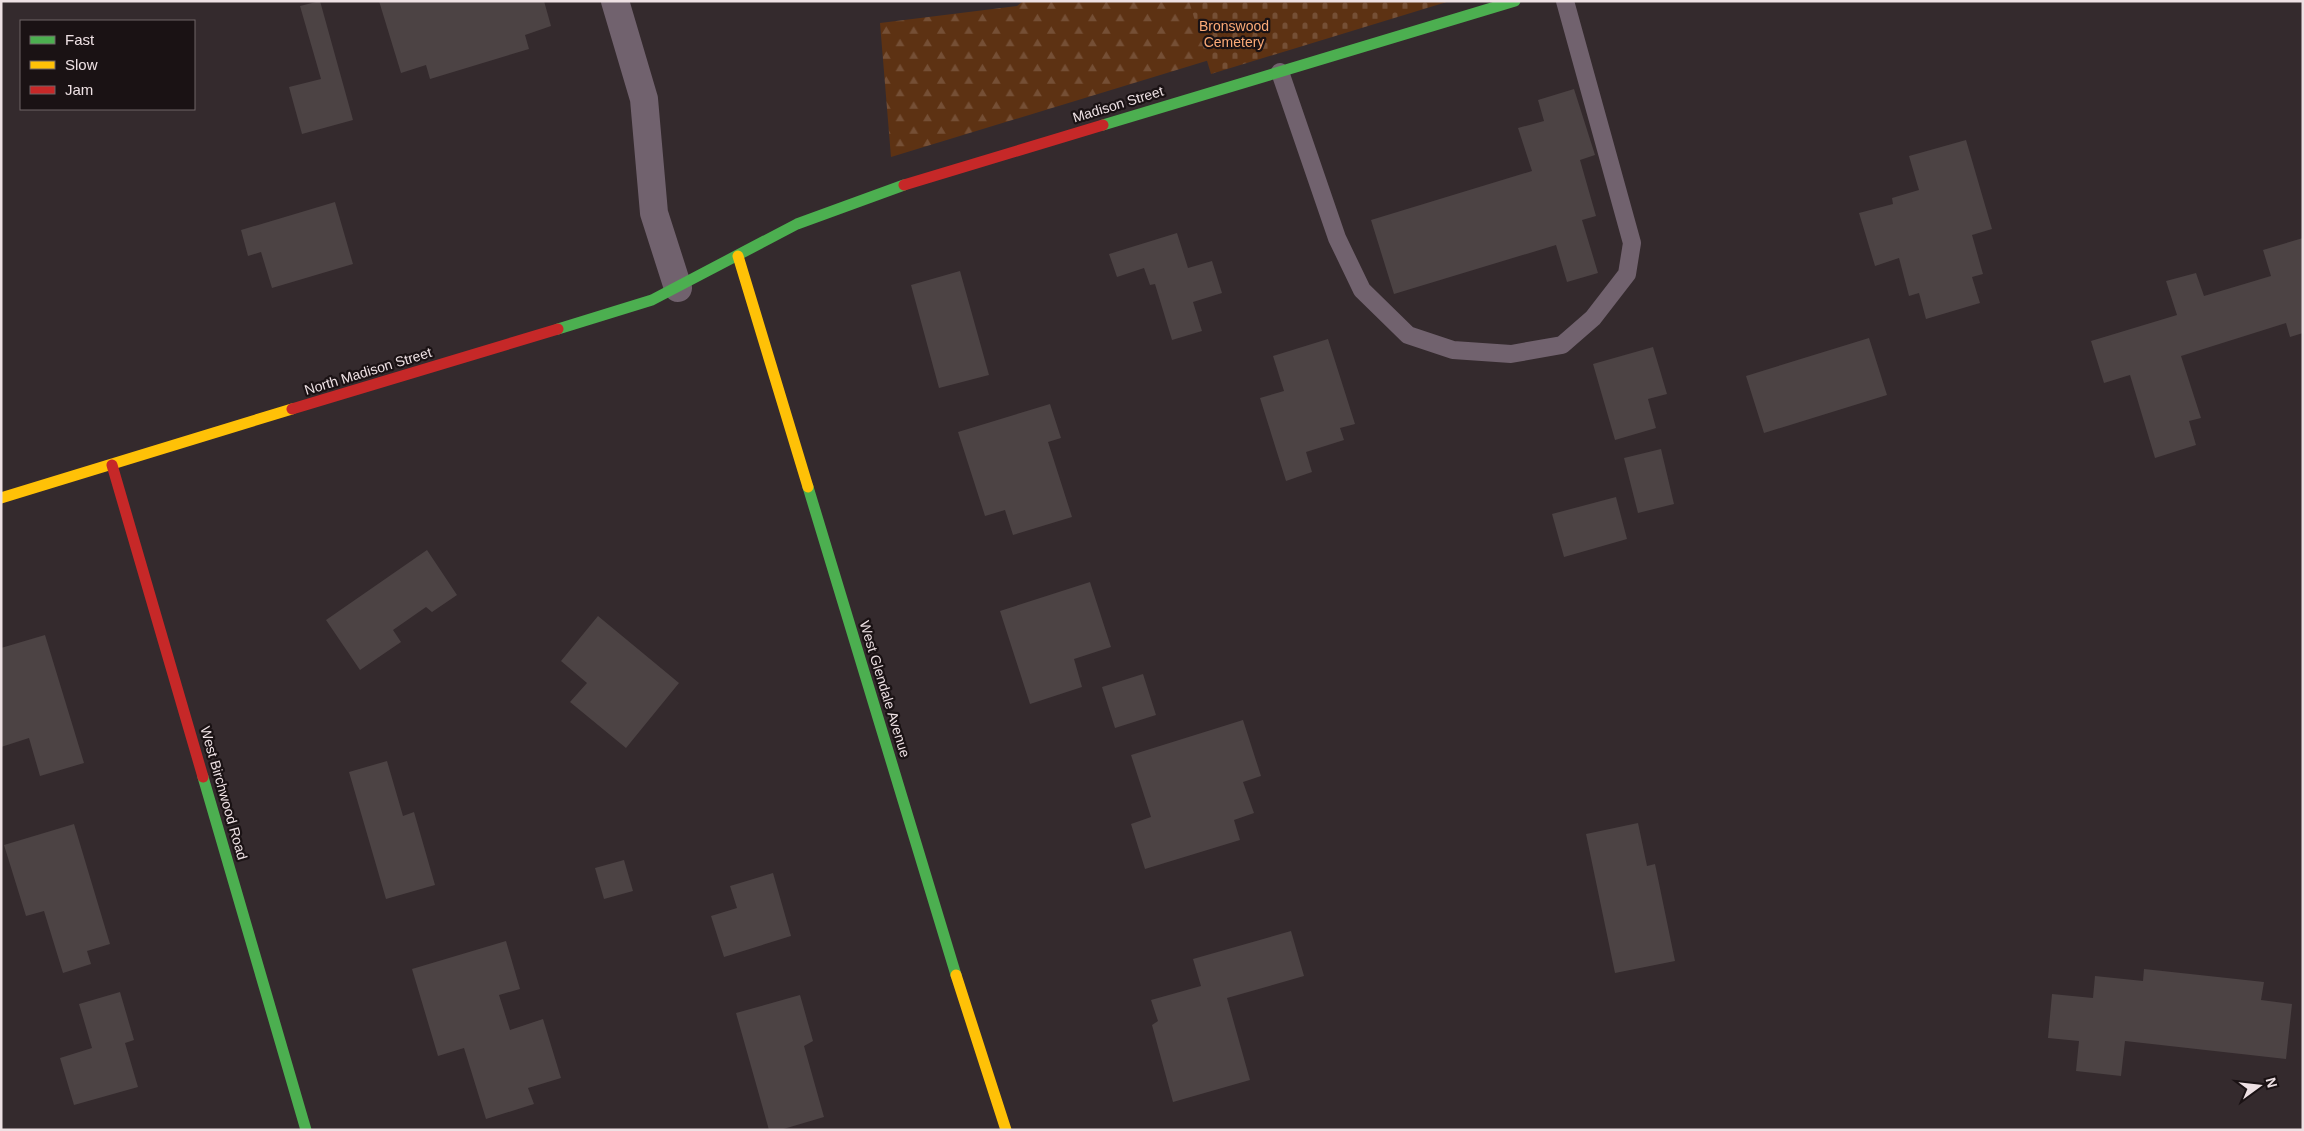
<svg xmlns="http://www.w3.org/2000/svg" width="2304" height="1131" viewBox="0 0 2304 1131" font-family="Helvetica,sans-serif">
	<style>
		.forest { fill: url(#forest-firs) }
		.cemetery { fill: url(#cemetery-stones) }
		.building { fill: #4c4344 }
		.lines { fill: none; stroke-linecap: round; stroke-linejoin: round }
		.lane { stroke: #71626e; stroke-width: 18 }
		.street { stroke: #71626e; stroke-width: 28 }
		.fast { stroke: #4caf50; stroke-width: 11 }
		.slow { stroke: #ffc107; stroke-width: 11 }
		.jam { stroke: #c62828; stroke-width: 11 }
		.labels { text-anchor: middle; stroke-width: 4.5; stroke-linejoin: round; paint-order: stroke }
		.park-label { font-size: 14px; fill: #fcab77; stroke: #1a1214 }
		.street-label { font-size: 14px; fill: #eee1e4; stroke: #1a1214 }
	</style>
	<defs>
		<pattern id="forest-firs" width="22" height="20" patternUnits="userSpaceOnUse" patternTransform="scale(1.25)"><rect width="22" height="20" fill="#5d3213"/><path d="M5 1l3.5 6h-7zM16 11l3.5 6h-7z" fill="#754f35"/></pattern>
		<pattern id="cemetery-stones" width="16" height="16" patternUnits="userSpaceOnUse" patternTransform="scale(1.25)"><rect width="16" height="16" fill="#5d3213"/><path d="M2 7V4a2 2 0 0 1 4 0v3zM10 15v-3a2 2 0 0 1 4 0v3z" fill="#754f35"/></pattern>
	</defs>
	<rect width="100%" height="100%" fill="#342a2d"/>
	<path class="forest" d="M1023 1H1204L1216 58 891 157 880 23 1017 6Z"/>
	<path class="cemetery" d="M1189 1H1450L1211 74Z"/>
	<path class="building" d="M320 1 353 120 302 134 289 87 321 79 300 6Z
		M379 1H544L551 26 525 35 529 49 430 79 426 65 401 73Z
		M1574 89 1595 155 1580 160 1596 216 1582 220 1598 273 1567 282 1556 245 1394 294 1371 220 1532 171 1518 128 1544 121 1538 100Z
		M1966 140 1992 229 1972 235 1983 274 1972 277 1980 303 1926 319 1919 293 1909 296 1899 258 1875 266 1859 213 1893 204 1892 198 1919 190 1909 156Z
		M335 202 353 264 272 288 261 252 248 256 241 230Z
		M1177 233 1188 268 1212 261 1222 293 1193 302 1202 331 1172 340 1155 284 1150 285 1144 268 1117 277 1109 254Z
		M2303 238V333L2290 337 2286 323 2181 356 2201 418 2189 421 2196 445 2155 458 2130 375 2104 383 2091 341 2177 315 2166 281 2196 273 2204 296 2271 276 2263 250Z
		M960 271 989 375 939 388 911 285Z
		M1869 338 1887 395 1764 433 1746 376Z
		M1328 339 1355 424 1340 428 1344 440 1306 452 1312 472 1286 481 1260 398 1284 391 1273 356Z
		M1653 347 1667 394 1648 399 1656 428 1615 440 1593 364Z
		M1050 404 1061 438 1048 442 1072 517 1013 535 1005 510 985 516 958 432Z
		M1661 449 1674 504 1638 513 1624 458Z
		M1616 497 1627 539 1564 557 1552 514Z
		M427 550 457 595 432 612 426 607 393 630 401 642 360 670 326 620Z
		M1090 582 1111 647 1074 659 1082 687 1030 704 1000 611Z
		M598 616 679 683 626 748 570 702 587 683 561 661Z
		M45 635 84 763 40 776 29 738 1 747V648Z
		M1143 674 1156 715 1115 728 1102 687Z
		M1243 720 1261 776 1243 782 1254 813 1234 820 1240 840 1145 869 1131 824 1151 817 1131 755Z
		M387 761 403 816 414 812 435 885 386 899 349 772Z
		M1638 823 1647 866 1655 864 1675 961 1615 973 1586 834Z
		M74 824 110 944 87 951 91 964 63 973 44 911 26 916 4 845Z
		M624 860 633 891 604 899 595 868Z
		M773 873 791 936 724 957 711 916 737 908 730 886Z
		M1291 931 1304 976 1227 998 1250 1080 1173 1102 1152 1025 1158 1021 1151 1000 1201 986 1193 959Z
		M506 941 520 989 499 995 510 1030 543 1019 561 1078 528 1088 534 1104 486 1119 464 1048 438 1056 412 969Z
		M2144 969 2264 982 2261 1000 2292 1004 2286 1059 2125 1041 2121 1076 2076 1071 2079 1041 2048 1038 2052 994 2093 998 2095 976 2143 981Z
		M120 992 134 1040 125 1043 138 1087 74 1105 60 1058 92 1048 79 1004Z
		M800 995 813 1041 804 1046 824 1117 780 1130H769L736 1013Z"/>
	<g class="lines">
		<path class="lane" d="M1280 72 1337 238 1362 290 1408 335 1453 350 1511 354 1562 345 1593 318 1627 274 1632 243 1565 1"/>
		<path class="street" d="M615 1 644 99 654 213 678 288"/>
		<path class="fast" d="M1103 125 1515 1
			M558 329 652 300 797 224 904 185
			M808 487 956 975
			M203 777 306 1130"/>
		<path class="slow" d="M738 256 808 487
			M1 498 292 409
			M956 975 1006 1130"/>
		<path class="jam" d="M904 185 1103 125
			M292 409 558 329
			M112 465 203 777"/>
	</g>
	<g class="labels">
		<g class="park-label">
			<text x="1234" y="31">Bronswood<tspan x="1234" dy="16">Cemetery</tspan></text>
		</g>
		<g class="street-label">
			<text transform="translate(1118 104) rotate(-17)" y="5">Madison Street</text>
			<text transform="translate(368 371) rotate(-17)" y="5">North Madison Street</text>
			<text transform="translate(885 689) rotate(73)" y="5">West Glendale Avenue</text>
			<text transform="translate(224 793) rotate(74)" y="5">West Birchwood Road</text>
		</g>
	</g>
	<rect width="2304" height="1131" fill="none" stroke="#eee1e4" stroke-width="5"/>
	<rect x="20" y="20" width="175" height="90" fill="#1a1214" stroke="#6f6567"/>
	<rect x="30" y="36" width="25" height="8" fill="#4caf50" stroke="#6f6567"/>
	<text x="65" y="45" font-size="15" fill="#eee1e4">Fast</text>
	<rect x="30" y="61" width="25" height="8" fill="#ffc107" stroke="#6f6567"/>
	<text x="65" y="70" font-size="15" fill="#eee1e4">Slow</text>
	<rect x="30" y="86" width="25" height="8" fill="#c62828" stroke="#6f6567"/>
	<text x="65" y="95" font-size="15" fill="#eee1e4">Jam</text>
	<g transform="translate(2259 1086) rotate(75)" stroke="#1a1214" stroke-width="4" paint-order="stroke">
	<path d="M0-4L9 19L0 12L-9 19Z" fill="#eee1e4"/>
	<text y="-8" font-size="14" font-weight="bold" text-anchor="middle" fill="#eee1e4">N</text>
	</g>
</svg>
